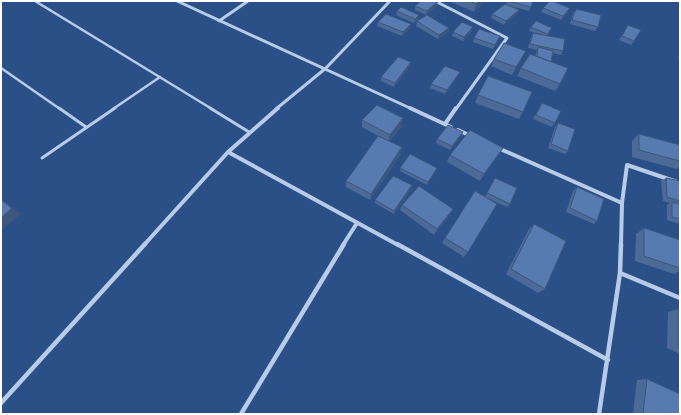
<svg xmlns="http://www.w3.org/2000/svg" width="681" height="415" viewBox="0 0 681 415" font-family="'Nunito Sans',sans-serif">
	<style>
		.lines { fill: none; stroke-linecap: round; stroke-linejoin: round }
		.service-far1 { stroke: #b8cbe8; stroke-width: 2.5 }
		.service { stroke: #b8cbe8; stroke-width: 3 }
		.minor-far2 { stroke: #b8cbe8; stroke-width: 3 }
		.minor-far1 { stroke: #b8cbe8; stroke-width: 4 }
		.minor { stroke: #b8cbe8; stroke-width: 4.5 }
		.wall { fill: #4b6a97 }
		.shaded-wall { fill: #3d567b }
		.building { fill: #577bb0; stroke: #3d567b }
	</style>
	<rect width="100%" height="100%" fill="#2b5087"/>
	<g class="lines">
		<path class="service-far1" d="M35 1 212 109
			M1 68 60 109
			M113 109 160 77"/>
		<path class="service" d="M59 108 86 127
			M210 108 249 132
			M42 158 115 108"/>
		<path class="minor-far2" d="M177 1 412 109
			M435 1 507 38 456 109
			M219 21 248 1
			M276 109 326 68 390 1"/>
		<path class="minor-far1" d="M410 108 451 127
			M445 124 456 108
			M458 130 471 136
			M498 148 622 203
			M228 152 398 245
			M144 245 228 152 278 108
			M343 245 357 223
			M621 245 622 203 627 165 680 183"/>
		<path class="minor" d="M397 244 608 360
			M620 273 680 298
			M1 403 145 244
			M241 414 344 244
			M599 414 620 273 621 244"/>
	</g>
	<path class="wall" d="M449 1H485L474 12Z
		M507 1H533L529 11 511 6 519 10 517 14 504 25 491 18 492 14 506 4Z
		M437 5 426 15 415 10V6Z
		M543 8 568 12 561 20 541 12Z
		M576 9 598 27 595 31 570 24 573 13Z
		M397 11 419 15 418 19 414 23 396 15Z
		M417 21 449 28 448 32 438 39 416 26Z
		M378 22 411 24 410 28 402 36 377 26Z
		M628 25 634 41 631 45 619 40Z
		M531 27 552 28 547 36 563 51 561 55 553 53 551 62 560 84 555 91 517 76 521 68 535 56 537 50 528 48 531 37 533 33H535L529 31Z
		M472 31 463 41 452 36 453 32Z
		M500 36 493 49 473 42 474 38Z
		M680 47V60L678 59Z
		M526 51 512 75 491 66 494 59Z
		M410 66 394 87 381 81V77Z
		M458 76 445 94 430 88 431 84Z
		M478 95 523 112 519 119 475 103Z
		M542 103 555 123 552 127 533 119Z
		M362 120 402 126 389 141 401 154 370 200 346 187V181L382 138 362 127Z
		M558 123 568 151 565 154 548 148 555 127Z
		M639 134 680 145V167L677 169 632 157V141Z
		M461 136 450 150 436 143 437 139Z
		M503 148 499 154 480 181 447 162 450 155Z
		M400 168H437L436 171 427 185 400 171Z
		M495 178 510 204 507 207 485 197Z
		M666 178 680 181V224L667 220V205L670 203 663 201 661 181Z
		M412 185 411 189 394 214 375 203V200Z
		M577 187 597 221 594 224 566 212 573 191Z
		M402 205 453 209 450 215 434 235 400 210Z
		M534 224 545 289 538 293 506 274 529 229Z
		M644 228 680 240V271L674 274 635 261 636 234Z
		M445 238 468 252 464 257 442 243Z
		M678 309 680 310V354L667 348 668 312Z
		M647 379 680 414H633L637 380Z"/>
	<path class="shaded-wall" d="M438 1 437 5 426 15 427 11Z
		M479 1H485L474 12 476 4Z
		M570 8 568 12 561 20 563 16Z
		M519 10 517 14 504 25 506 21Z
		M419 15 418 19 414 23 415 19Z
		M411 24 410 28 402 36 403 32Z
		M473 27 472 31 463 41 464 37Z
		M449 28 448 32 438 39 439 35Z
		M526 51 522 59 512 75 516 67Z
		M411 62 410 66 394 87 395 83Z
		M460 72 458 76 445 94 447 90Z
		M403 118 402 126 388 141 390 135Z
		M463 132 461 136 450 150 452 146Z
		M402 147 401 154 370 200 371 194Z
		M503 148 499 154 480 181 484 174Z
		M437 168 436 171 427 185 428 182Z
		M412 185 411 189 394 214V211Z
		M1 200 21 214 1 231Z
		M453 209 450 215 434 235 437 229Z"/>
	<path class="building" d="M421 1H438L427 11 415 6Z
		M469 1H479L476 4Z
		M508 1H533L531 7Z
		M550 1H552L570 8 563 16 543 8Z
		M505 4 519 10 506 21 492 14Z
		M401 7 419 15 415 19 397 11Z
		M576 9 601 15 598 27 572 20Z
		M386 14 411 24 403 32 378 22Z
		M427 15 449 28 439 35 417 21Z
		M536 21 552 28 547 34 531 27Z
		M462 22 473 27 464 37 453 32Z
		M628 25 641 30 634 41 622 36Z
		M479 29 500 36 495 45 474 38Z
		M533 33 565 39 563 51 530 44Z
		M504 43 526 51 516 67 494 59Z
		M538 47 553 51 551 62 537 56Z
		M530 54 568 68 560 84 521 68Z
		M398 57 411 62 395 83 381 77Z
		M445 66 460 72 447 90 431 84Z
		M488 76 532 92 523 112 478 95Z
		M542 103 561 111 555 123 536 115Z
		M377 105 403 118 390 135 362 120Z
		M558 123 575 129 568 151 551 144Z
		M448 125 463 132 452 146 437 139Z
		M470 130 503 148 484 174 450 155Z
		M639 134 680 145V161L639 150Z
		M378 136 402 147 371 194 346 181Z
		M410 154 437 168 428 182 400 168Z
		M393 176 412 185 394 211 375 200Z
		M495 178 517 188 510 204 487 193Z
		M666 178 680 181V201L667 197Z
		M419 186 453 209 437 229 402 205Z
		M577 187 604 199 597 221 570 208Z
		M475 191 497 204 468 252 445 238Z
		M1 200 12 208 1 218Z
		M672 202 680 204V219L672 217Z
		M534 224 566 241 545 289 511 269Z
		M644 228 680 240V268L644 256Z
		M678 309 680 310V347L678 346Z
		M647 379 680 394V414H643Z"/>
	<rect width="681" height="415" fill="none" stroke="#ffffff" stroke-width="4"/>
</svg>
